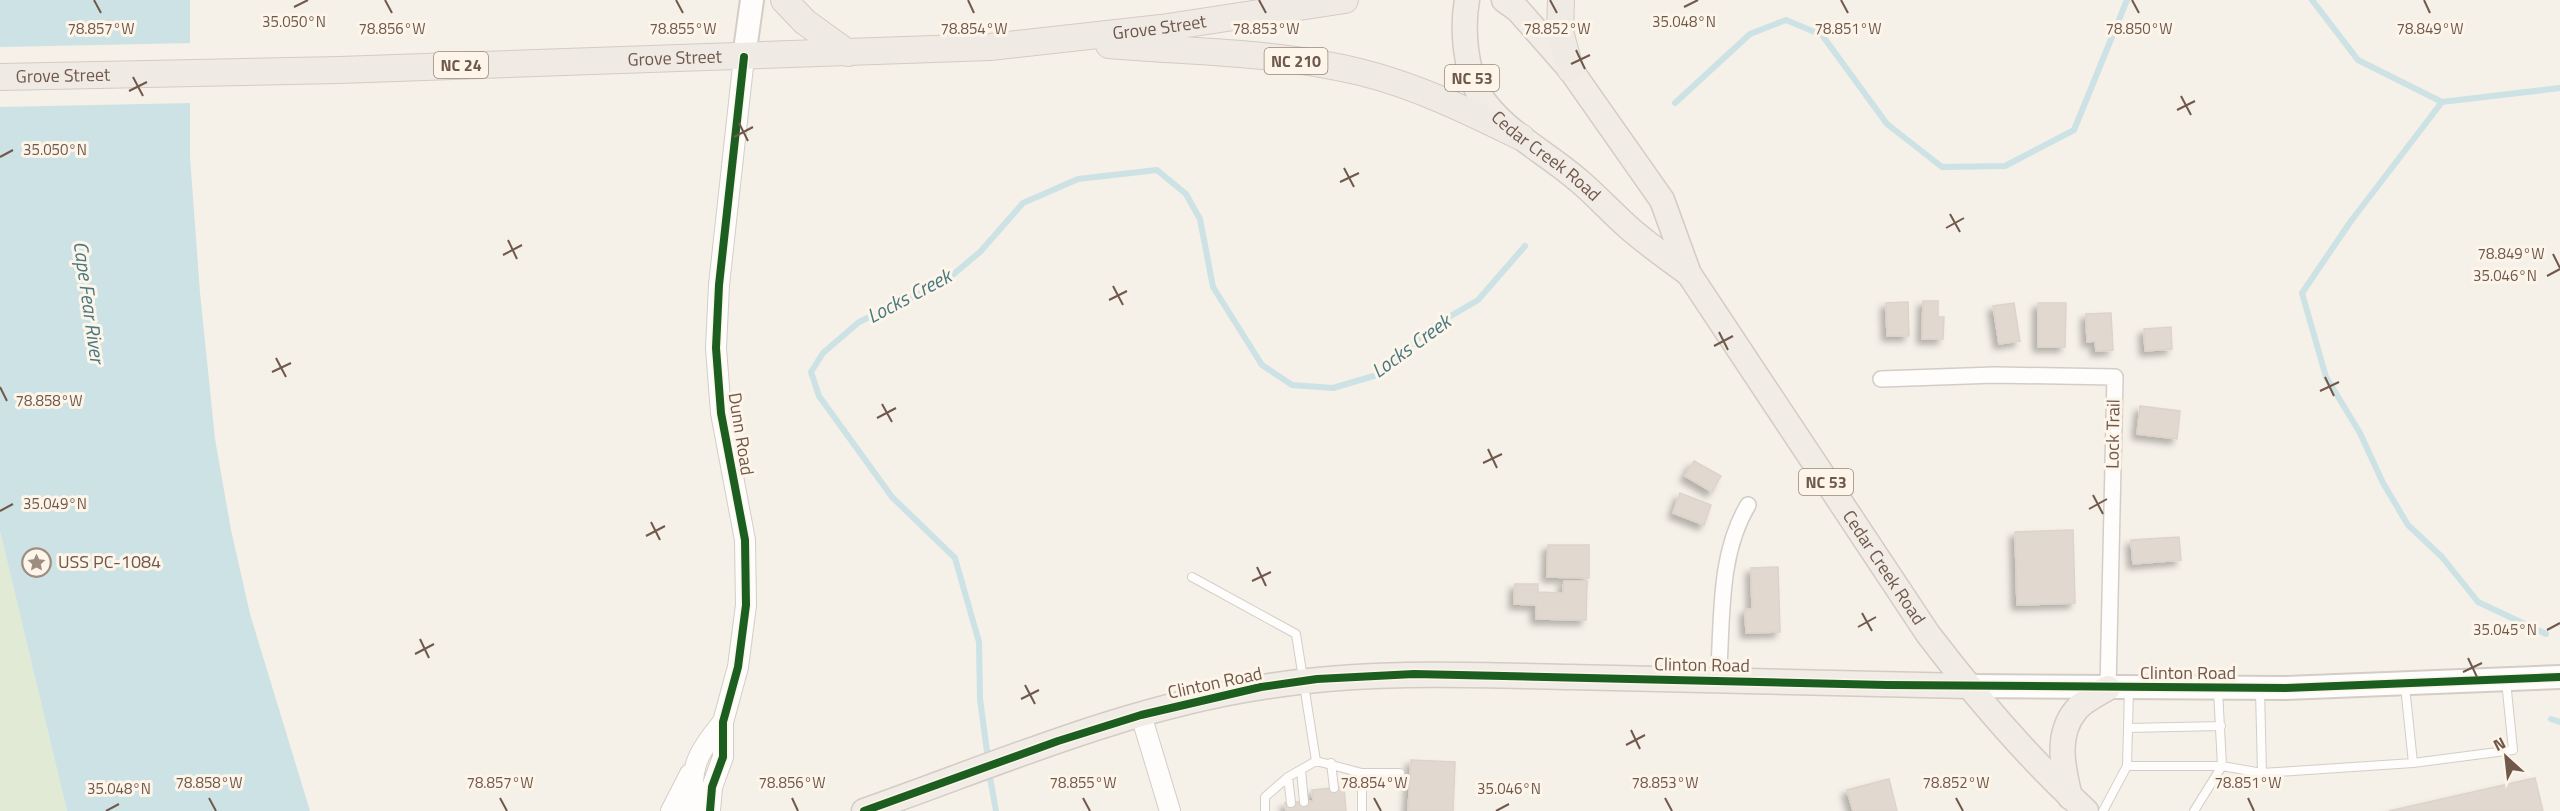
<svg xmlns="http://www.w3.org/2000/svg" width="2560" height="811" viewBox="0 0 2560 811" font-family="'Titillium Web',sans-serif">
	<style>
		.green { fill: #e1ead4 }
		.water { fill: #cce2e4 }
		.pier { fill: #f5f0e8 }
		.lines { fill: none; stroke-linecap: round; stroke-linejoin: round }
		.stream { stroke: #cce2e4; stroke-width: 6 }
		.building { fill: #e1d8d0; stroke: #ddd3cb; stroke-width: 1.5; filter: url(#shadow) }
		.service-casing { stroke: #d4cdc7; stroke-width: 10 }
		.minor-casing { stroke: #d4cdc7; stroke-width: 18 }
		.tertiary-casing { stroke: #d4cdc7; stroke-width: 22 }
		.secondary-casing { stroke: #d4ccc5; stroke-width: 26 }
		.primary-casing { stroke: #d3cbc5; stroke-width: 27 }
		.trunk-casing { stroke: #d3cbc5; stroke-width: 28 }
		.service { stroke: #fefdfc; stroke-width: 8 }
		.minor { stroke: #fefdfc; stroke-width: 15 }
		.tertiary { stroke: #fefdfc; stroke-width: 20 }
		.secondary { stroke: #fefdfc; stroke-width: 22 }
		.primary { stroke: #f1ece5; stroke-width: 24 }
		.trunk { stroke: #f0eae4; stroke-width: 26 }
		.cycleway-casing { stroke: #fdf5e9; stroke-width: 11 }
		.cycleway { stroke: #1b5e20; stroke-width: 8 }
		.ticks { fill: none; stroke: #70584b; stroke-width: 2 }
		.labels { text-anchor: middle; stroke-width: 6; stroke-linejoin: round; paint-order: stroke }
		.shield { fill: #fdf5e9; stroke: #9a877a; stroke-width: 1.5 }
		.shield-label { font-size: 16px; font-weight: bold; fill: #70584b }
		.street-label { font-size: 18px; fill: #70584b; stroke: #fdf5e9 }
		.poi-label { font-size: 18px; fill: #70584b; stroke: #fdf5e9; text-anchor: start }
		.water-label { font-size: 20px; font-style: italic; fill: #477881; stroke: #fdf5e9 }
		.ticks-label { font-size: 15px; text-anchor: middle; fill: #70584b; stroke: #fdf5e9; stroke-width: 6; stroke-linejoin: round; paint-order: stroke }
	</style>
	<defs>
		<filter id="shadow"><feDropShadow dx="-5" dy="5" stdDeviation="3" flood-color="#0004"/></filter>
	</defs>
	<rect width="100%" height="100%" fill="#f5f0e8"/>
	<path class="green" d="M0 531 67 811H0Z"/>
	<path class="water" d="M0 0H190V157L200 293 215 439 231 530 250 614 310 811H67L0 531Z"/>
	<path class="pier" d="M193 43V103L0 107V47Z"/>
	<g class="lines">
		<path class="stream" d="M2312 0 2358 60 2442 102 2560 88
			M2442 102 2351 221 2302 293 2326 377 2360 433 2383 483 2408 525 2442 557 2478 602 2546 634
			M1675 103 1750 34 1786 20 1822 35 1887 124 1942 167 2005 166 2074 130 2127 0
			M2551 719 2560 722
			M988 759 980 699 979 642 955 558 892 497 819 396 811 372 823 353 859 322 943 283 980 252 1023 203 1078 179 1157 170 1186 194 1200 219 1213 287 1262 365 1292 385 1333 388 1377 375 1432 327 1478 300 1525 246
			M989 772 996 811"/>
	</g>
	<path class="building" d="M1923 301H1938V317H1944L1943 339H1922Z
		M1908 302 1909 336H1887L1886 303Z
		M2014 303 2020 341 1999 344 1993 306Z
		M2038 303H2066L2065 347H2038Z
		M2111 313 2113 350 2096 351 2095 341 2087 342 2086 314Z
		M2171 327 2172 349 2145 351 2144 329Z
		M2140 406 2180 411 2177 439 2137 434Z
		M1694 461 1721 476 1712 492 1685 476Z
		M1680 493 1711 505 1704 525 1673 513Z
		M2073 530 2075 603 2017 605 2015 532Z
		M2179 537 2181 560 2133 564 2131 540Z
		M1548 545H1589V578L1547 577Z
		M1778 567 1780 632 1746 633 1745 610 1752 609 1751 568Z
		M1564 581H1587L1586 620 1536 619V605L1514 604 1515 584H1538V592L1563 593Z
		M1411 760 1455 762 1453 811H1408Z
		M2535 778 2543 811H2389Z
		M1889 779 1897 811H1853L1847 790Z
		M1344 787 1346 811H1286L1285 803 1313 801 1312 790Z"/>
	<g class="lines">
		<defs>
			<path id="service" d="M1192 577 1296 634 1316 761 1288 777 1265 797V811
				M2405 686 2413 763
				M2260 690 2262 773
				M2128 728 2221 726
				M1316 761 1362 773V811
				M1331 763 1334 788
				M2127 766 2129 689
				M1301 770 1304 802
				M1362 773H1400
				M1288 777 1291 803
				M2103 811 2127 766H2222L2218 690
				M2194 811 2222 766 2262 773 2413 763 2513 750 2506 681"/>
			<path id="minor" d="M1881 379 1995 375 2115 377 2108 688
				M1718 681C1723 622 1717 557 1748 505"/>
			<path id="tertiary" d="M1141 715 1170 811
				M671 811 690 774
				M692 811C691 767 695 755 723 722
				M710 811 712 787 723 757V722L738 667 746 605 745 540 721 413 716 348 719 285 744 57"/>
			<path id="secondary" d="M744 57 752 0
				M1967 686 2285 688 2560 677"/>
			<g id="primary">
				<path id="s1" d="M1467 0C1462 27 1465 69 1479 94 1502 131 1546 152 1578 180 1596 195 1611 212 1628 227 1647 244 1669 259 1689 274"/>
				<path id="s2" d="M1504 0 1518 10 1570 69 1662 200 1689 274 1928 634C1976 697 2027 757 2086 811"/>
				<path d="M2070 797C2063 768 2055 735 2076 710 2083 701 2098 694 2108 688"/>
				<path d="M864 811C995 765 1125 708 1263 687 1365 670 1469 675 1572 677 1704 680 1836 684 1967 686"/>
			</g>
			<g id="trunk">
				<path d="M784 0 805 22 848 53"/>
				<path d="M1561 0 1560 31 1570 69"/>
				<path d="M1109 45C1192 52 1279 52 1360 72 1417 86 1468 111 1521 137"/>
				<path id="s3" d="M0 77 339 70 990 47 1161 28 1345 0"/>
			</g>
		</defs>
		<use href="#service" class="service-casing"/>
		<use href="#minor" class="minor-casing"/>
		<use href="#tertiary" class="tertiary-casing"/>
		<use href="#secondary" class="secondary-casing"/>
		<use href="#primary" class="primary-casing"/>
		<use href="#trunk" class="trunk-casing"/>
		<use href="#service" class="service"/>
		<use href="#minor" class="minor"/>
		<use href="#tertiary" class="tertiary"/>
		<use href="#secondary" class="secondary"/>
		<use href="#primary" class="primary"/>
		<use href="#trunk" class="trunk"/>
		<defs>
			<path id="cycleway" d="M710 811 712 787 723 757V722L738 667 746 605 745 540 721 413 716 348 719 285 744 57
				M864 811 1058 741 1141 715 1261 687 1317 679 1414 674 1887 685 2285 688 2560 677"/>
		</defs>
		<use href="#cycleway" class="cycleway-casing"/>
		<use href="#cycleway" class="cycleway"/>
	</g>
	<path class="ticks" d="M94 0 101 13M385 0 392 13M676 0 683 13M968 0 974 13M1259 0 1266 13M1550 0 1557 13M1841 0 1848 13M2132 0 2139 13M2424 0 2430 13M294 7 308 0M1684 7 1698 0M1576 50 1585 69M1571 64 1590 55M133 77 143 96M129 91 147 82M2181 96 2191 115M2177 110 2195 101M739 123 748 141M734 137 753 127M0 157 13 150M1344 168 1354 187M1340 182 1359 173M1950 214 1960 232M1946 228 1964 218M508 240 517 259M2553 254 2560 268M503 255 522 245M2547 276 2560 269M1113 286 1123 305M1109 300 1127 291M1719 332 1728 350M1714 346 1733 336M276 358 286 377M272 372 291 363M2325 377 2334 396M0 387 7 401M2320 391 2339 382M882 404 892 422M877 418 896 408M1488 449 1497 468M1483 463 1502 454M2093 495 2103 514M2089 509 2107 499M0 511 13 504M651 522 660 540M646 536 665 526M1257 567 1266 586M1252 581 1271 572M1862 613 1872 631M1858 627 1876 617M2547 630 2560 623M420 639 429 658M415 654 434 644M2468 658 2477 677M2463 672 2482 663M1025 685 1035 704M1021 699 1039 690M1631 730 1640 749M1626 745 1645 735M209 798 216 811M500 798 507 811M792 798 798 811M1083 798 1090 811M1374 798 1381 811M1665 798 1672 811M1956 798 1963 811M2248 798 2254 811M106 811 119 804M1496 811 1509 804"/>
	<defs>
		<symbol id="sight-ring" viewBox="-11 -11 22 22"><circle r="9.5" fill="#fdf5e9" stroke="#9f8d82" stroke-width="1.5"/><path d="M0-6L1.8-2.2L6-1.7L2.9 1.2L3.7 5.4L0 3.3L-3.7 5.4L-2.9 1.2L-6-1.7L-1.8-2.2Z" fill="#9f8d82"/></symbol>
	</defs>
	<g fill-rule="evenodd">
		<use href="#sight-ring" x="20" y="546" width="33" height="33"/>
	</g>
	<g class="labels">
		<g class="shield">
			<rect x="1264.5" y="48" width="63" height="26" rx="4.5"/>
			<rect x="434" y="52" width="54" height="26" rx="4.5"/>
			<rect x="1445" y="65" width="54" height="26" rx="4.5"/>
			<rect x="1799" y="469" width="54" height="26" rx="4.5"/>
		</g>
		<g class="shield-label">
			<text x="1296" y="67">NC 210</text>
			<text x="461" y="71">NC 24</text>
			<text x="1472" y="84">NC 53</text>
			<text x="1826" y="488">NC 53</text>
		</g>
		<g class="street-label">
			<text dy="6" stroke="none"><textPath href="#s3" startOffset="1161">Grove Street</textPath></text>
			<text dy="6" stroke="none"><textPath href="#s3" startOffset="675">Grove Street</textPath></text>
			<text dy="6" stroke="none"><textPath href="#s3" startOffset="63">Grove Street</textPath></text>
			<text dy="6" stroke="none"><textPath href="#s1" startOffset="188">Cedar Creek Road</textPath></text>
			<text transform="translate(741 434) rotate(81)" y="6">Dunn Road</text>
			<text transform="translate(2113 434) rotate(-89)" y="6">Lock Trail</text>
			<text dy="6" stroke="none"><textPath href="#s2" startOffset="687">Cedar Creek Road</textPath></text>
			<text transform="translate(1702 665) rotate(1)" y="6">Clinton Road</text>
			<text x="2188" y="679">Clinton Road</text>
			<text transform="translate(1215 683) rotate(-12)" y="6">Clinton Road</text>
		</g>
		<g class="poi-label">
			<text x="58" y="568">USS PC-1084</text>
		</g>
		<g class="water-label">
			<text transform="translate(909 296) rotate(-28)" y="7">Locks Creek</text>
			<text transform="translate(89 302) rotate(82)" y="7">Cape Fear River</text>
			<text transform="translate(1411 346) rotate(-36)" y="7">Locks Creek</text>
		</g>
	</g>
	<g class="ticks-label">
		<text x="1684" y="27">35.048°N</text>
		<text x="294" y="27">35.050°N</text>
		<text x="101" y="34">78.857°W</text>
		<text x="392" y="34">78.856°W</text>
		<text x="683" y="34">78.855°W</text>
		<text x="974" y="34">78.854°W</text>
		<text x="1266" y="34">78.853°W</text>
		<text x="1557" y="34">78.852°W</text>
		<text x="1848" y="34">78.851°W</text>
		<text x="2139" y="34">78.850°W</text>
		<text x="2430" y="34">78.849°W</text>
		<text x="55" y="155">35.050°N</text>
		<text x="2511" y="259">78.849°W</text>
		<text x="2505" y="281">35.046°N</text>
		<text x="49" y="406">78.858°W</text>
		<text x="55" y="509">35.049°N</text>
		<text x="2505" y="635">35.045°N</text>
		<text x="209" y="788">78.858°W</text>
		<text x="500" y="788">78.857°W</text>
		<text x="792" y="788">78.856°W</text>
		<text x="1083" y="788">78.855°W</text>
		<text x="1374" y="788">78.854°W</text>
		<text x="1665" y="788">78.853°W</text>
		<text x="1956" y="788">78.852°W</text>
		<text x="2248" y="788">78.851°W</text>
		<text x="119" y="794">35.048°N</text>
		<text x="1509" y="794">35.046°N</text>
	</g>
	<g transform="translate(2506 757) rotate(333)" stroke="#fdf5e9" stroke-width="4.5" paint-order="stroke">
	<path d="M0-4.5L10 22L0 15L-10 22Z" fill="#70584b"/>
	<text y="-9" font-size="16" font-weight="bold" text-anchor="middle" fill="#70584b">N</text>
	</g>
</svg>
